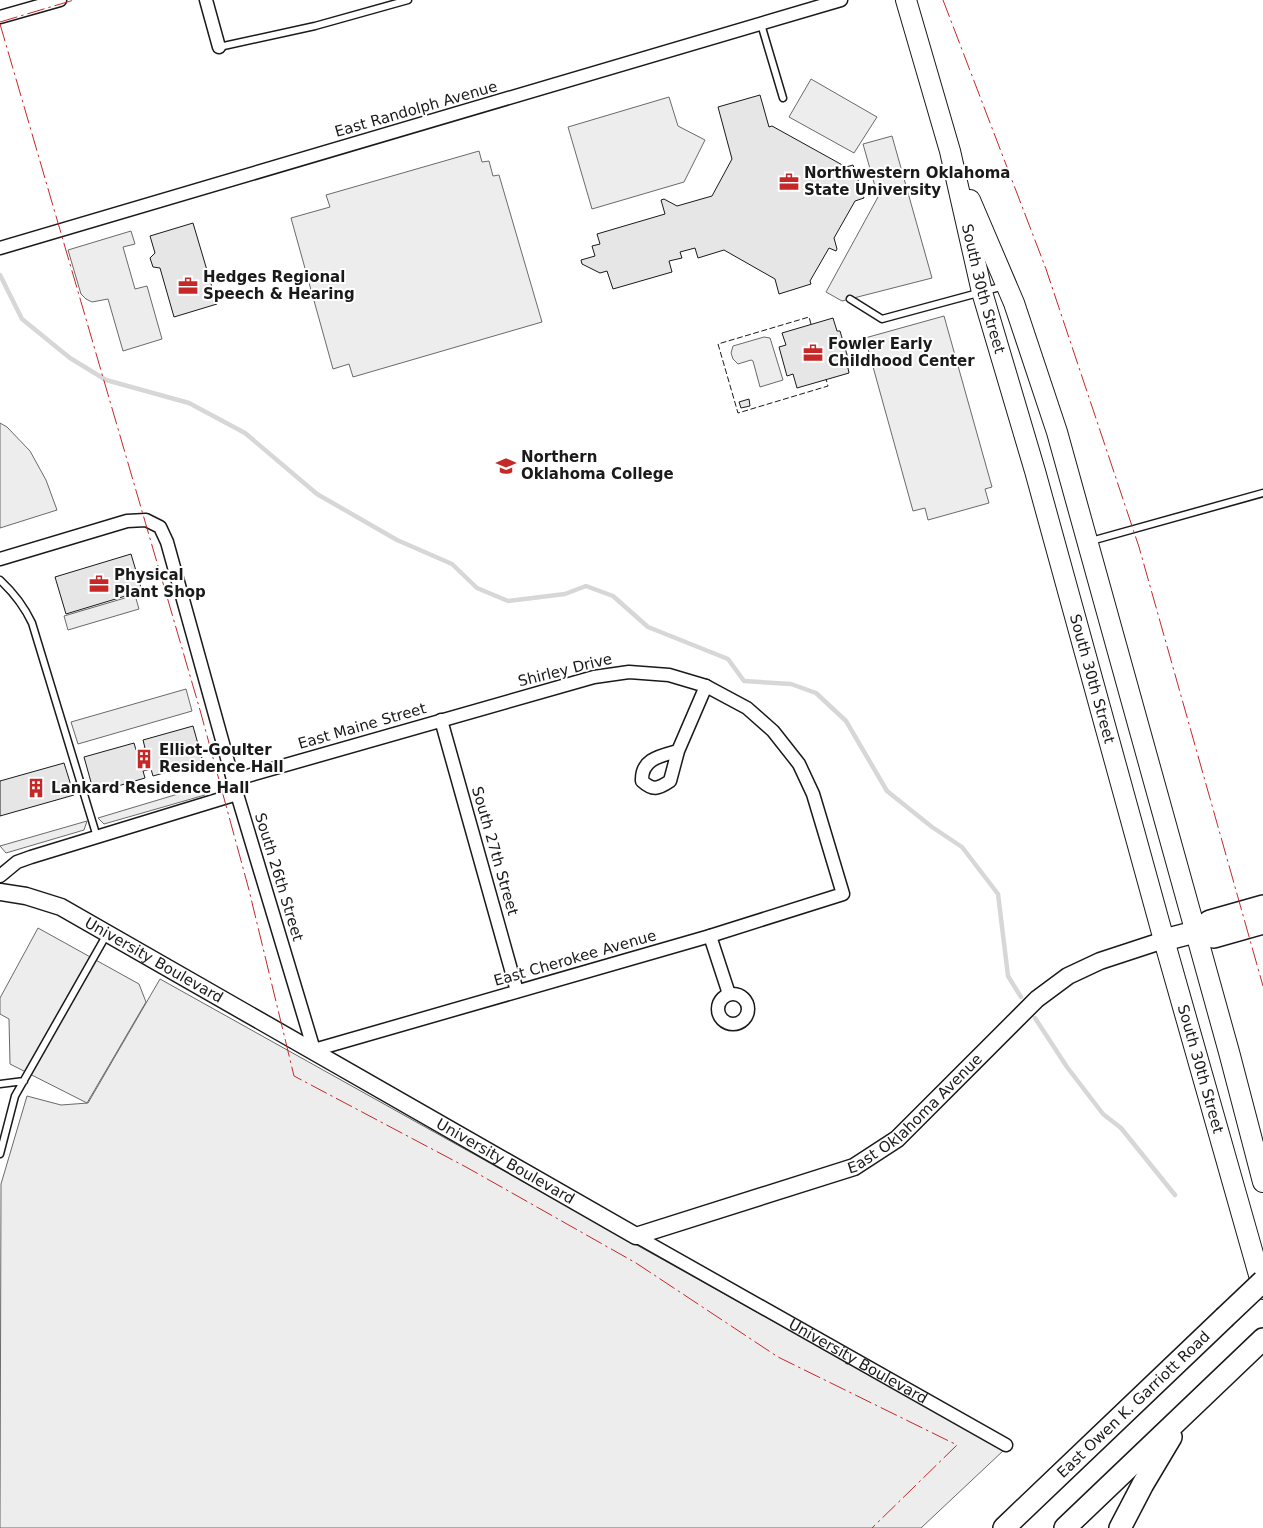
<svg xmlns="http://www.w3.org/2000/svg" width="1263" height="1528" viewBox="0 0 1263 1528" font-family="'DejaVu Sans',sans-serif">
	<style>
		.built { fill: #ededed; stroke: #6a6a6a }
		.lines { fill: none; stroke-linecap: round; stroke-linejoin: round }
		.stream { stroke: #d7d7d7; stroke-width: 4.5 }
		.building { fill: #e6e6e6; stroke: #1a1a1a }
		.service-casing { stroke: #1a1a1a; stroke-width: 9 }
		.minor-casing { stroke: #1a1a1a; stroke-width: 15 }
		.tertiary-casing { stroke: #1a1a1a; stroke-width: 19 }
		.primary-casing { stroke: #1a1a1a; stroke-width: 22 }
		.trunk-casing { stroke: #1a1a1a; stroke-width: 24 }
		.service { stroke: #fff; stroke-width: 6 }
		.minor { stroke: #fff; stroke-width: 12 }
		.tertiary { stroke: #fff; stroke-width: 16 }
		.primary { stroke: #fff; stroke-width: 20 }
		.trunk { stroke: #fff; stroke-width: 21 }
		.trunk-bridge-casing { stroke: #1a1a1a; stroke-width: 24; stroke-linecap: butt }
		.trunk-bridge { stroke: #fff; stroke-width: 21 }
		.fence { stroke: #1a1a1a; stroke-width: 1; stroke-dasharray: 6 2.5; stroke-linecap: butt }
		.power { stroke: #c62828; stroke-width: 1; stroke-dasharray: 18 4 2.5 4; stroke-linecap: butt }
		.labels { text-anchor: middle; stroke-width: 4; stroke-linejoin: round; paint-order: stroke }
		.street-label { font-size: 15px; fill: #1a1a1a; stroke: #fff }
		.poi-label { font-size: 15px; font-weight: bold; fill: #1a1a1a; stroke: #fff; text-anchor: start }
	</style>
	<rect width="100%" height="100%" fill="#fff"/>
	<path class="built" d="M811 79 877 117 854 153 789 117Z
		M669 97 678 126 705 140 684 182 592 209 568 127Z
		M892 136 932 278 842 301 826 292 878 197 863 144Z
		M479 151 482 162 489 161 493 176 499 175 542 322 353 377 349 364 333 369 291 218 330 207 326 195Z
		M131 231 135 244 123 247 135 289 147 286 162 339 123 351 108 299 92 302 86 299 81 294 68 250Z
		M944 316 992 487 985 489 989 503 928 520 925 508 913 511 865 338Z
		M764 337 770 338 771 341 783 380 760 387 753 361 751 360 738 364 733 359 731 353 733 346Z
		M0 423 7 427 30 451 46 480 57 510 0 528Z
		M135 595 139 609 68 630 64 616Z
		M186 689 192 711 78 744 71 722Z
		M198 788 205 795 104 824 98 818Z
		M87 821 84 830 6 853 0 846Z
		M38 928 139 984 146 1002 87 1103 10 1064 9 1019 0 1014V998Z
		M160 979 1004 1450 921 1528H0L1 1184 27 1096 61 1105 88 1103Z"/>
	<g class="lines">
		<path class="stream" d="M0 275 22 319 70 358 106 380 189 403 245 433 317 494 397 540 452 564 477 588 508 601 565 594 586 586 613 596 648 627 728 659 744 681 791 684 816 693 846 721 887 791 932 827 962 847 998 894 1008 976 1021 997
			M1035 1018 1067 1067 1103 1114 1121 1128 1175 1195"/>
	</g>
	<path class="building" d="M760 95 769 127 772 126 846 167 853 165 864 198 855 201 834 238 837 249 836 251 829 248 810 281 811 284 779 294 775 279 724 250 698 258 695 248 680 252 682 258 669 261 672 272 613 289 607 271 600 273 582 264 581 260 595 256 592 246 600 244 597 234 665 214 661 200 664 199 677 206 712 196 732 159 718 107Z
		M193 223 217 304 174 317 160 268 153 267 150 258 155 253 150 236Z
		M833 318 837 331H840L848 358 846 359 849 373 797 388 793 374 787 376 779 347 786 345 782 333Z
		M749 399 750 406 741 408 739 402Z
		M131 554 142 591 66 614 55 577Z
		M193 726 203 762 153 776 151 769 143 771 145 778 94 793 84 757 134 743 136 750 145 748 143 740Z
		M64 763 74 795 0 816V781Z"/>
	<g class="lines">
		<defs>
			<path id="service" d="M761 24 783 98
				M219 47 315 26 408 0
				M850 299 882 319 1004 286
				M1091 541 1263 493
				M0 580C14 593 24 606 32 623L97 837
				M0 1084 24 1081
				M0 1154 15 1096 107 934"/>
			<g id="minor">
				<path d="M206 0 219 47"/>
				<path d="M0 17 60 0"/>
				<path d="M0 248 841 0"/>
				<path d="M0 559 127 521 146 520 160 527 167 542 237 794 314 1050 710 936 843 894 813 794 799 764 773 731 747 708 706 686 669 675 629 672 594 677 233 780"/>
				<path d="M441 720 517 991"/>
				<path d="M678 751 670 781C658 789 653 791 642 781 641 759 660 756 678 751L706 686"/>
				<path d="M0 876 17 862 31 857 237 794"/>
				<path d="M710 936 729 994"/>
				<circle cx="733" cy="1009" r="15"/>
				<path id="s1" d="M636 1236 1006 1445"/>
			</g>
			<g id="tertiary">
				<path id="s2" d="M0 892 26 896 61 907 636 1236 854 1167 897 1139 1037 999 1068 976 1100 961 1164 940"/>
			</g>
			<g id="primary">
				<path id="s3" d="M906 0 950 151 982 292 1035 471 1164 940 1263 1289"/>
				<path d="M970 200 1014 303 1057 432 1229 1052 1263 1182"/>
			</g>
			<g id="trunk">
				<path d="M1195 932 1214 937 1263 923"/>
				<path d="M1164 940 1195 932 1210 921 1263 906"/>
				<path id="s4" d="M1004 1528 1224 1318"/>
				<path d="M1065 1528 1263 1339"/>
				<path d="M1120 1528 1143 1484 1171 1437"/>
			</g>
		</defs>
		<use href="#service" class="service-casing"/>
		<use href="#minor" class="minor-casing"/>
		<use href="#tertiary" class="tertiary-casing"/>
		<use href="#primary" class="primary-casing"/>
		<use href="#trunk" class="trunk-casing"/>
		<use href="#service" class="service"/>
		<use href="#minor" class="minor"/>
		<use href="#tertiary" class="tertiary"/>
		<use href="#primary" class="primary"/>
		<use href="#trunk" class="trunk"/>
		<defs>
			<path id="trunk-bridge" d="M1224 1318 1263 1281"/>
		</defs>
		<use href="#trunk-bridge" class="trunk-bridge-casing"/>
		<use href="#trunk-bridge" class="trunk-bridge"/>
		<path class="fence" d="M811 324 809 317 718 344 738 413 828 386 826 379"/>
		<path class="power" d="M943 0 1046 269 1139 547 1263 986
			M0 22 74 0
			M0 24 200 710 249 890 294 1076 466 1167 636 1263 778 1357 957 1445 872 1528"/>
	</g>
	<defs>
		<symbol id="office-bare" viewBox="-9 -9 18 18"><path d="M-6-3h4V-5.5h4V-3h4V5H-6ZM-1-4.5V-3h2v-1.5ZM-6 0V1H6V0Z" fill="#c62828" stroke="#fff" stroke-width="2.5" paint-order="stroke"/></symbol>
		<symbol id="university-bare" viewBox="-9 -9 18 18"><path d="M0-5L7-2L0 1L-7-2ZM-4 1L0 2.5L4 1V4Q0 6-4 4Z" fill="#c62828" stroke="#fff" stroke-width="2.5" paint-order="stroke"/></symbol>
		<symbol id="building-bare" viewBox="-9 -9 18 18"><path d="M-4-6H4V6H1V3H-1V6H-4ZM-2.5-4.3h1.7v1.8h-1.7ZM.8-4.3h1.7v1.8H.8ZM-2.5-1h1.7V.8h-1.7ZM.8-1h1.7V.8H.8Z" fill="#c62828" stroke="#fff" stroke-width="2.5" paint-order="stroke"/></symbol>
	</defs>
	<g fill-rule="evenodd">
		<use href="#office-bare" x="775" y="168" width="28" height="28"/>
		<use href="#office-bare" x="174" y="272" width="28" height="28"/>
		<use href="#office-bare" x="799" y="339" width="28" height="28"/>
		<use href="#university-bare" x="492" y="452" width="28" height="28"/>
		<use href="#office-bare" x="85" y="570" width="28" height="28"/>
		<use href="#building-bare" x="130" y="745" width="28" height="28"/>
		<use href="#building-bare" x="22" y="774" width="28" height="28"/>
	</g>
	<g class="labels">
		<g class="street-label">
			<text transform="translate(416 109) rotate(-16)" y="5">East Randolph Avenue</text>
			<text dy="5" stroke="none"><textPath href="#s3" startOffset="299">South 30th Street</textPath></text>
			<text transform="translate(565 670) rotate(-14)" y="5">Shirley Drive</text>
			<text dy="5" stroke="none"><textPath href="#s3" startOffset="704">South 30th Street</textPath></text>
			<text transform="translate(362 726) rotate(-16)" y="5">East Maine Street</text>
			<text transform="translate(495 851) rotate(74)" y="5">South 27th Street</text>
			<text transform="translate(279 877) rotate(73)" y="5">South 26th Street</text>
			<text transform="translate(575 958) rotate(-16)" y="5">East Cherokee Avenue</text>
			<text dy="5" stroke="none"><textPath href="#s2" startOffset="170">University Boulevard</textPath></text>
			<text dy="5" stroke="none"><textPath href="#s3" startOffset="1109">South 30th Street</textPath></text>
			<text dy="5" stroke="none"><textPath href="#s2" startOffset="1035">East Oklahoma Avenue</textPath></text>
			<text dy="5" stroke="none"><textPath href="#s2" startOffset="575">University Boulevard</textPath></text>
			<text dy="5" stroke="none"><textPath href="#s1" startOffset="255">University Boulevard</textPath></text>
			<text dy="5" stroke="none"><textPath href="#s4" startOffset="179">East Owen K. Garriott Road</textPath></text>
		</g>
		<g class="poi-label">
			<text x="804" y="178">Northwestern Oklahoma<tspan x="804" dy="17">State University</tspan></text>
			<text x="203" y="282">Hedges Regional<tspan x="203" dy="17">Speech &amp; Hearing</tspan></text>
			<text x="828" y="349">Fowler Early<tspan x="828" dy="17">Childhood Center</tspan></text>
			<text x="521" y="462">Northern<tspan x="521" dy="17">Oklahoma College</tspan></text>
			<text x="114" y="580">Physical<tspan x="114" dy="17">Plant Shop</tspan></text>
			<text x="159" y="755">Elliot-Goulter<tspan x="159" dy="17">Residence Hall</tspan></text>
			<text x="51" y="793">Lankard Residence Hall</text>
		</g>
	</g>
</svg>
